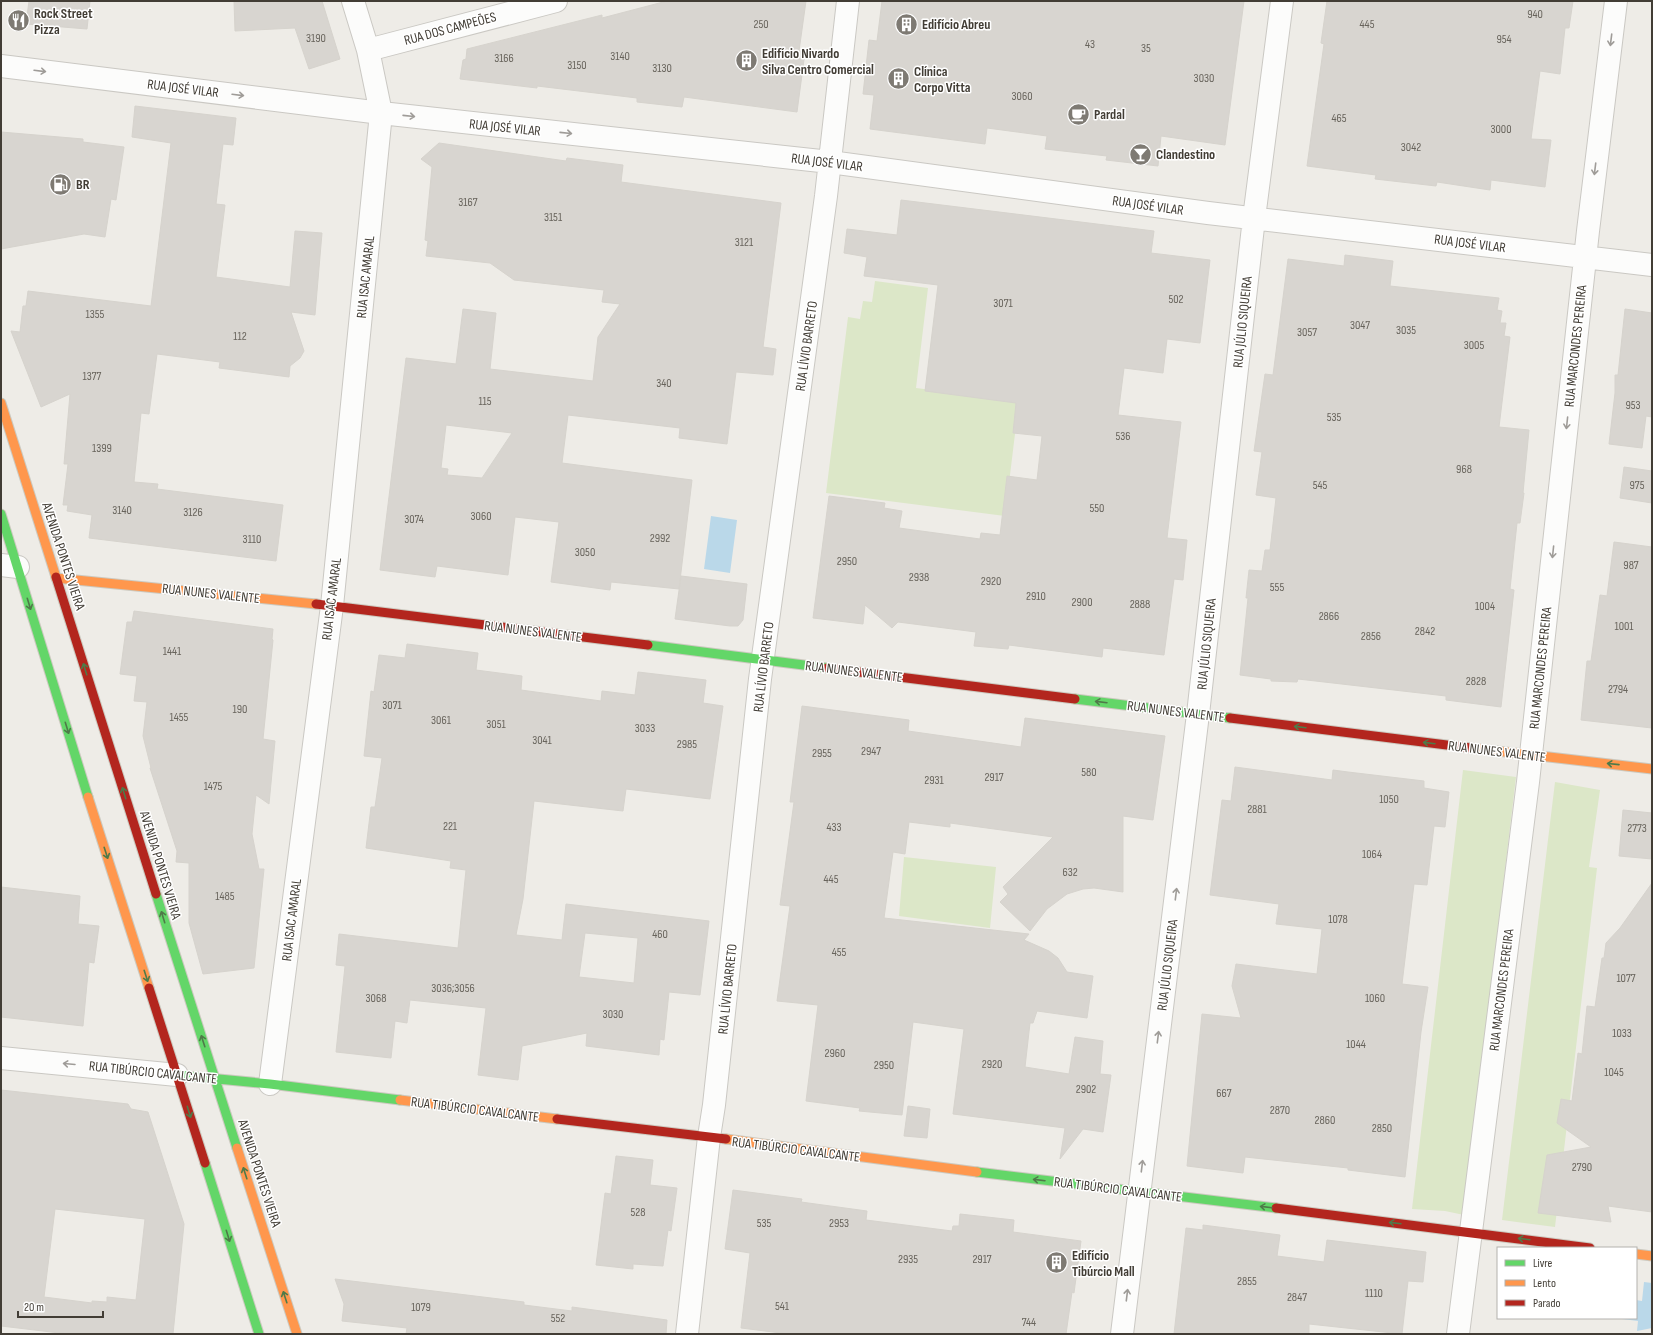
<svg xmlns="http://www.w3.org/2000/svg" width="1653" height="1335" viewBox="0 0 1653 1335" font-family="'Sofia Sans Condensed',sans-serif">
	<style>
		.green { fill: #dce7c8 }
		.water { fill: #bad8e9 }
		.building { fill: #d8d5d0; stroke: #d6d3cd; fill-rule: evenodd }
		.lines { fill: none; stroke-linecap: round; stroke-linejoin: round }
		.street-casing { stroke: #cac8c3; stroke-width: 24 }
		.fast-casing { stroke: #ccc9bf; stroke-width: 11 }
		.slow-casing { stroke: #ccc9bf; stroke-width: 11 }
		.jam-casing { stroke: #ccc9bf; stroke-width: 11 }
		.street { stroke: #fcfcfb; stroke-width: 22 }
		.fast { stroke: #63d668; stroke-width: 9 }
		.slow { stroke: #ff974d; stroke-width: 9 }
		.jam { stroke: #b3261e; stroke-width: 9 }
		.oneway { stroke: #9f9c98 }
		.oneway2 { stroke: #4f7a49 }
		.labels { text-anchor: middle; stroke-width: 3; stroke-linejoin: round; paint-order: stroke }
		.number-label { font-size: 12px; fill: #68645c }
		.poi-label { font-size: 14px; font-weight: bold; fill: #423d35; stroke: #fff; text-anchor: start }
		.street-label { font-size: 14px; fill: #423d35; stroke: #fff }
	</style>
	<rect width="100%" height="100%" fill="#eeece7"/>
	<path class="green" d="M875 281 928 288 916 388 1019 401 1005 516 826 493 848 317 860 319 863 301 872 302Z
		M1463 770 1516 777 1464 1215 1445 1211 1412 1209Z
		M1555 782 1600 790 1589 867 1597 868 1555 1227 1502 1220Z
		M904 857 996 867 990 928 899 916Z"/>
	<path class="water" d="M711 516 737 520 730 573 704 569Z
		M1644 1282 1652 1283V1328L1637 1331 1638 1321 1622 1319 1636 1318V1300L1642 1301Z"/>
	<path class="building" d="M29 1H90L87 29 26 24Z
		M234 1H322L340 59 309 69 295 28 235 31Z
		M667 1H806L799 51 805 52 797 112 684 97 682 107 637 102V98L537 86V88L460 79 463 60 466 59 467 49 602 15V18Z
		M882 1H1244L1225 145 1161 136 1158 166 1106 160 1107 156 1045 149 1047 136 987 128 985 144 870 129 874 95 863 94 869 40 877 41Z
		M1327 1H1573L1569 28H1565L1560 74 1540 71 1531 139 1551 140 1545 187 1491 180 1490 190 1437 182 1436 186 1375 179 1376 175 1307 166 1324 44 1321 43Z
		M135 106 236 118 233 145 223 144 216 204 225 205 216 277 290 287 295 231 322 233 315 315 291 312 304 351 300 358 290 366 289 377 219 368 220 362 157 354 149 414 141 413 134 482 158 484 157 489 283 505 276 561 89 538 92 515 67 511 68 505H63L68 464H64L70 394 41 407 11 331 20 332 23 306H26L28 291 151 306 171 143 132 137Z
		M1 132 83 139V142L124 147 116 200 111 199 105 237 84 234 1 249Z
		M439 143 566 161 567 158 623 165 621 182 781 203 763 347 776 349 773 375 736 372 727 444 679 438 680 428 568 415 562 463 692 480 679 589 611 582 610 590 551 582 559 522 515 517 508 575 437 566 435 577 380 570 406 358 456 364 463 309 496 313 490 369 593 381 598 337 620 304 602 302 604 290 514 280 490 263 426 256 428 241 425 240 432 167 421 159ZM446 425 512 433 482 478 447 475 448 469 441 468Z
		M901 200 1154 231 1151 253 1210 260 1200 343 1167 339 1163 373 1124 368 1118 415 1181 422 1167 538 1187 540 1183 580 1174 579 1164 655 1103 648 1102 657 1009 645 1008 649 974 646 976 632 898 622 892 628 865 605 863 624 813 618 829 496 885 503 884 508 902 511 899 528 980 539 981 533 1000 535 1007 476 1037 480 1042 436 1013 433 1016 403 925 391 938 285 864 276 867 257 844 253 847 229 897 235Z
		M1345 255 1393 261 1390 286 1499 298 1497 310 1502 311 1500 323H1506L1504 336 1510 337 1499 427 1529 430 1523 493H1524L1520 523H1517L1510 589 1514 590 1501 707 1446 700V696L1298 679 1297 682 1271 681V679L1240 675 1248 598H1246L1249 570 1262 571 1265 550H1270L1276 498 1256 495 1262 452 1254 451 1265 374 1273 375 1288 259 1344 266Z
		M1625 309 1652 313V417L1646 416 1642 448 1609 444 1615 393V375H1618Z
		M1624 467 1652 471V503L1620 498Z
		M1614 542 1652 547V728L1581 720 1587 661H1591L1600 595 1607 596Z
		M681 576 747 584 743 620 738 626H730L675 619Z
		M134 611 273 629 272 639 273 640 263 739 275 741 269 804 256 795 252 834 259 869H264L254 968 203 974 189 923V863L176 862 177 851 150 768H151L143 736 147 702 134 701 137 676 120 674 127 622H132Z
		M407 644 478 653 476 670 522 676 521 690 601 701 602 691 635 695 638 672 706 680 703 703 723 706 710 799 626 789 623 811 534 801 523 899 516 935 562 940 566 904 709 921 700 995 669 992 664 1040 660 1039 659 1055 586 1046 587 1033 522 1046 518 1080 478 1075 486 1008 410 1000 407 1023 395 1021 391 1058 336 1052 345 966 336 965 339 934 458 948 466 870 450 868 451 861 366 848 371 807H375L382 758 364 756 371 691 374 692 379 655 405 658ZM585 933 638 938 634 983 579 977Z
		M802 706 909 720 908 731 1021 747 1025 718 1165 736 1153 820 1123 816V892L1094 888 1083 889 1067 894 1047 909 1030 931 1000 902 1008 894 1003 887 1053 837 950 823V827L909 822 905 854 893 852 884 918 1029 934 1024 940 1049 951 1058 958 1067 972 1093 976 1087 1018 1037 1011 1033 1023H1030L1025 1067 1069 1074 1075 1037 1103 1041 1100 1074 1111 1075 1103 1132 1083 1129 1060 1159 1065 1128 953 1114 964 1029 913 1022 902 1115 859 1111 860 1108 806 1101 818 1005 777 1001 790 906 780 905 794 802H790Z
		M1235 767 1332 780 1333 770 1348 772 1424 781V788L1449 792 1445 827 1434 826 1427 885 1414 884 1402 984 1428 987 1421 1032 1405 1177 1348 1170V1168L1245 1157 1243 1173 1187 1166 1202 1014 1241 1018 1232 986 1236 964 1317 974 1322 929 1276 924 1279 904 1210 895 1222 800 1231 801Z
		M1623 810 1652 813V859L1619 856Z
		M1652 883V1212L1608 1206 1611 1222 1538 1213 1547 1155 1591 1147 1557 1123 1561 1099 1572 1101 1578 1053 1582 1054 1587 1006 1595 1007 1602 958H1604L1606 943 1620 928Z
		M1 887 80 896 78 924 99 926 94 963 89 962 83 1026 1 1017Z
		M1 1090 128 1104 131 1109 148 1112 184 1224 173 1334H68L1 1326ZM55 1209 145 1219 136 1300 107 1297V1302L92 1301V1303L44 1297Z
		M908 1106 930 1109 927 1138 904 1136Z
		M616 1156 653 1160 650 1185 677 1188 671 1231 668 1230 663 1266 633 1264V1269L596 1265 605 1193 611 1194Z
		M733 1190 802 1199 801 1202 867 1211 866 1220 952 1231 953 1226H959L960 1214 1014 1220 1013 1232 1081 1241 1074 1293 1072 1292 1066 1334H789L741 1328 750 1253 725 1249Z
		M1203 1225 1280 1235 1277 1256 1324 1262 1327 1240 1426 1252 1423 1282 1408 1281 1402 1334 1309 1324V1334H1174L1186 1228 1203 1230Z
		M335 1279 524 1302V1305L572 1311V1307L667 1320 666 1334H406L407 1328 342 1321 344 1304Z"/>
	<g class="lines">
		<defs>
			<path id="street" d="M368 50 556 1
				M1 66 381 113 830 162 1208 213 1652 265
				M1 565 18 567
				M1 1058 177 1075
				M270 1084 332 606 381 113 368 50 353 1
				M687 1334 709 1137 714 1105 760 679 826 196 848 1
				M1122 1334 1198 714 1254 218 1282 1
				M1458 1334 1528 782 1588 231 1616 1"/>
			<path id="fast" d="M1 514 88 797
				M648 645 827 668
				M1075 699 1230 718
				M156 894 237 1148
				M177 1075 270 1084 400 1100
				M205 1163 259 1334
				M977 1172 1276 1208"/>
			<path id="slow" d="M1 403 56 577
				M56 578 316 604
				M1471 748 1652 769
				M88 797 149 988
				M400 1100 557 1119
				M726 1139 977 1172
				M237 1148 297 1334
				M1636 1254 1652 1256"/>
			<path id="jam" d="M56 577 156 894
				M316 604 648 645
				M827 668 1075 699
				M1230 718 1471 748
				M149 988 205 1163
				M557 1119 726 1139
				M1276 1208 1590 1248"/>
		</defs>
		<use href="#street" class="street-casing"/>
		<use href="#fast" class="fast-casing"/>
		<use href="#slow" class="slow-casing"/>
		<use href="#jam" class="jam-casing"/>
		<use href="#street" class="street"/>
		<use href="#fast" class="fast"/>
		<use href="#slow" class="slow"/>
		<use href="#jam" class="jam"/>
	</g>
	<defs><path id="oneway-shaft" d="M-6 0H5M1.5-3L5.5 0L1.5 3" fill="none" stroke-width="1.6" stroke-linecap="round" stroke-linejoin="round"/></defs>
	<g class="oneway">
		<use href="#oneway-shaft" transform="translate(1611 40) rotate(97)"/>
		<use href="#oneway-shaft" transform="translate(40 71) rotate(7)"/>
		<use href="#oneway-shaft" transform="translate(238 95) rotate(7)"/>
		<use href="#oneway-shaft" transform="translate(409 116) rotate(6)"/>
		<use href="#oneway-shaft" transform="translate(566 133) rotate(6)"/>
		<use href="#oneway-shaft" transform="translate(1595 169) rotate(97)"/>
		<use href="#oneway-shaft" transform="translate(1567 423) rotate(96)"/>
		<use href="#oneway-shaft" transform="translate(1553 552) rotate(96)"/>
		<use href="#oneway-shaft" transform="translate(1176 894) rotate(-83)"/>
		<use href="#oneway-shaft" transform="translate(1158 1037) rotate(-83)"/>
		<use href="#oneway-shaft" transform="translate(69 1064) rotate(-175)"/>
		<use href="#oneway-shaft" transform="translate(1142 1166) rotate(-83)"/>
		<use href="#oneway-shaft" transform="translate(1127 1295) rotate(-83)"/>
	</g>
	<g class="oneway2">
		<use href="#oneway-shaft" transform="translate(29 604) rotate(73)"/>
		<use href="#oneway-shaft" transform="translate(85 669) rotate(-107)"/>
		<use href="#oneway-shaft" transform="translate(1101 702) rotate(-173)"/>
		<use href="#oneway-shaft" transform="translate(1300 727) rotate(-173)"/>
		<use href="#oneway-shaft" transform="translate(67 728) rotate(73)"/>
		<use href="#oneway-shaft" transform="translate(1429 743) rotate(-173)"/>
		<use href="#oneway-shaft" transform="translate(1613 764) rotate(-174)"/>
		<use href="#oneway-shaft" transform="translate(124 793) rotate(-107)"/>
		<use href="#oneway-shaft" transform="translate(106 853) rotate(72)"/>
		<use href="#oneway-shaft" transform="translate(163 917) rotate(-107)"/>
		<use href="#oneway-shaft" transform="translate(146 976) rotate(72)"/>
		<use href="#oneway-shaft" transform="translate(203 1041) rotate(-108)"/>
		<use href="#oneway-shaft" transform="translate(189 1112) rotate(73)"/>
		<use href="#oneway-shaft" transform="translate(245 1173) rotate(-108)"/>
		<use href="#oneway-shaft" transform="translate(1039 1180) rotate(-173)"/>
		<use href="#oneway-shaft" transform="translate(1266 1207) rotate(-173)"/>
		<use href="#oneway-shaft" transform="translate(1395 1223) rotate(-173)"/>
		<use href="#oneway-shaft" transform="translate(228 1236) rotate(73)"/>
		<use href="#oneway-shaft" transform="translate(1524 1239) rotate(-173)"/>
		<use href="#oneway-shaft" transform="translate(285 1297) rotate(-108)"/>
	</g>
	<defs>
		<symbol id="restaurant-disc" viewBox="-11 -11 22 22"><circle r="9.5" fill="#7e7a73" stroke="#fff"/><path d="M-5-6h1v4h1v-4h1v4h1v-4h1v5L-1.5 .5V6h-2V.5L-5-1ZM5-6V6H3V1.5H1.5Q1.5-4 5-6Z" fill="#fff"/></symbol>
		<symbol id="building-disc" viewBox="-11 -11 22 22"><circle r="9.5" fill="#7e7a73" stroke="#fff"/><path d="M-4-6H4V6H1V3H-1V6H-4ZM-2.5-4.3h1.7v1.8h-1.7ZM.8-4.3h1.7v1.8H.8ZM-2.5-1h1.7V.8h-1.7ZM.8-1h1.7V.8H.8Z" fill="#fff"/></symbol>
		<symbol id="cafe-disc" viewBox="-11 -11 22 22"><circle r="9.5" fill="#7e7a73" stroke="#fff"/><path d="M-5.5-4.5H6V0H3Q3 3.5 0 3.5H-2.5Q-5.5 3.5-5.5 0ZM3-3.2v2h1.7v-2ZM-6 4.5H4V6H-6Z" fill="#fff"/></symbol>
		<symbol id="bar-disc" viewBox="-11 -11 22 22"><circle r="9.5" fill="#7e7a73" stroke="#fff"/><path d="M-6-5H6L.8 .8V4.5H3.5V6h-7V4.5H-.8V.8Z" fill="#fff"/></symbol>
		<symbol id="fuel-disc" viewBox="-11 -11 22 22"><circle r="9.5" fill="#7e7a73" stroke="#fff"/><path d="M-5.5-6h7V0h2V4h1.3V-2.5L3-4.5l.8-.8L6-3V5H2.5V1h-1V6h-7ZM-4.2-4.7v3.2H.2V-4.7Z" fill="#fff"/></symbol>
	</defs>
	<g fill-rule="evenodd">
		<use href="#restaurant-disc" x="6" y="8" width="25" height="25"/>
		<use href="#building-disc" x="894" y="12" width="25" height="25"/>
		<use href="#building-disc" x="734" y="48" width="25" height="25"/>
		<use href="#building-disc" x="886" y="66" width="25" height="25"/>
		<use href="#cafe-disc" x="1066" y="102" width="25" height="25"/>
		<use href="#bar-disc" x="1128" y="142" width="25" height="25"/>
		<use href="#fuel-disc" x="48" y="172" width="25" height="25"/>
		<use href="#building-disc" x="1044" y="1250" width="25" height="25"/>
	</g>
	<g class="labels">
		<g class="number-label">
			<text x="1535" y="18">940</text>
			<text x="761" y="28">250</text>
			<text x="1367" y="28">445</text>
			<text x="316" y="42">3190</text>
			<text x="1504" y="43">954</text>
			<text x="1090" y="48">43</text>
			<text x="1146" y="52">35</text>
			<text x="620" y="60">3140</text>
			<text x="504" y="62">3166</text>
			<text x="577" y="69">3150</text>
			<text x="662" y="72">3130</text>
			<text x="1204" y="82">3030</text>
			<text x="1022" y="100">3060</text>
			<text x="1339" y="122">465</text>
			<text x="1501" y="133">3000</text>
			<text x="1411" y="151">3042</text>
			<text x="468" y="206">3167</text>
			<text x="553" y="221">3151</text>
			<text x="744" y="246">3121</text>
			<text x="1176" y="303">502</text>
			<text x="1003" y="307">3071</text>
			<text x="95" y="318">1355</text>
			<text x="1360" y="329">3047</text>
			<text x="1406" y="334">3035</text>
			<text x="1307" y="336">3057</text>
			<text x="240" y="340">112</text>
			<text x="1474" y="349">3005</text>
			<text x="92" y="380">1377</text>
			<text x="664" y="387">340</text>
			<text x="485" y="405">115</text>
			<text x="1633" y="409">953</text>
			<text x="1334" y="421">535</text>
			<text x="1123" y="440">536</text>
			<text x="102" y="452">1399</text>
			<text x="1464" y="473">968</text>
			<text x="1320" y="489">545</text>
			<text x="1637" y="489">975</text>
			<text x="1097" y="512">550</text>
			<text x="122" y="514">3140</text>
			<text x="193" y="516">3126</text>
			<text x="481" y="520">3060</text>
			<text x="414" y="523">3074</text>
			<text x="660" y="542">2992</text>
			<text x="252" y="543">3110</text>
			<text x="585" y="556">3050</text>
			<text x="847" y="565">2950</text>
			<text x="1631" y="569">987</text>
			<text x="919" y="581">2938</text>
			<text x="991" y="585">2920</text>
			<text x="1277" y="591">555</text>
			<text x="1036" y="600">2910</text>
			<text x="1082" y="606">2900</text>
			<text x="1140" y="608">2888</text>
			<text x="1485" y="610">1004</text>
			<text x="1329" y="620">2866</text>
			<text x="1624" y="630">1001</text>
			<text x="1425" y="635">2842</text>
			<text x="1371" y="640">2856</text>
			<text x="172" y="655">1441</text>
			<text x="1476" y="685">2828</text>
			<text x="1618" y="693">2794</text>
			<text x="392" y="709">3071</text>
			<text x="240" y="713">190</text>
			<text x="179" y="721">1455</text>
			<text x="441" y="724">3061</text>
			<text x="496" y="728">3051</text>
			<text x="645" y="732">3033</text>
			<text x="542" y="744">3041</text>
			<text x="687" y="748">2985</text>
			<text x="871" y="755">2947</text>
			<text x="822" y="757">2955</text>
			<text x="1089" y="776">580</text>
			<text x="994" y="781">2917</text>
			<text x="934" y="784">2931</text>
			<text x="213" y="790">1475</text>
			<text x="1389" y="803">1050</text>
			<text x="1257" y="813">2881</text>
			<text x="450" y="830">221</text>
			<text x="834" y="831">433</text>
			<text x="1637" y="832">2773</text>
			<text x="1372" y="858">1064</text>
			<text x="1070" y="876">632</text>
			<text x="831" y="883">445</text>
			<text x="225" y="900">1485</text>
			<text x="1338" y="923">1078</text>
			<text x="660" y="938">460</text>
			<text x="839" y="956">455</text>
			<text x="1626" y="982">1077</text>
			<text x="453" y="992">3036;3056</text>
			<text x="376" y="1002">3068</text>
			<text x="1375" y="1002">1060</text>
			<text x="613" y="1018">3030</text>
			<text x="1622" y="1037">1033</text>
			<text x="1356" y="1048">1044</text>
			<text x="835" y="1057">2960</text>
			<text x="992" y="1068">2920</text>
			<text x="884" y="1069">2950</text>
			<text x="1614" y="1076">1045</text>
			<text x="1086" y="1093">2902</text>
			<text x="1224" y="1097">667</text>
			<text x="1280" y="1114">2870</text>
			<text x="1325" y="1124">2860</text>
			<text x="1382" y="1132">2850</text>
			<text x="1582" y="1171">2790</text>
			<text x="638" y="1216">528</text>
			<text x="764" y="1227">535</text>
			<text x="839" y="1227">2953</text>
			<text x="908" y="1263">2935</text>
			<text x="982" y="1263">2917</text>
			<text x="1247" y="1285">2855</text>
			<text x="1374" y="1297">1110</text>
			<text x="1297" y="1301">2847</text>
			<text x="782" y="1310">541</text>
			<text x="421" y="1311">1079</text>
			<text x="558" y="1322">552</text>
			<text x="1029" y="1326">744</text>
		</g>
		<g class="poi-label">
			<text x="34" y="18">Rock Street<tspan x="34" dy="16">Pizza</tspan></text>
			<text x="922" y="29">Edifício Abreu</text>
			<text x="762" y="58">Edifício Nivardo<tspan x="762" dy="16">Silva Centro Comercial</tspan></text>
			<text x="914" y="76">Clínica<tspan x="914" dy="16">Corpo Vitta</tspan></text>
			<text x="1094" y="119">Pardal</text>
			<text x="1156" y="159">Clandestino</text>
			<text x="76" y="189">BR</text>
			<text x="1072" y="1260">Edifício<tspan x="1072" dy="16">Tibúrcio Mall</tspan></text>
		</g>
		<g class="street-label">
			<text transform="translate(450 28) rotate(-15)" y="5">RUA DOS CAMPEÕES</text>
			<text transform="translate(183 88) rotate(7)" y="5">RUA JOSÉ VILAR</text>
			<text transform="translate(505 127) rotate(6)" y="5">RUA JOSÉ VILAR</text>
			<text transform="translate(827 162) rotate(7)" y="5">RUA JOSÉ VILAR</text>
			<text transform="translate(1148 205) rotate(8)" y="5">RUA JOSÉ VILAR</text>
			<text transform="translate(1470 243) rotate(7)" y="5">RUA JOSÉ VILAR</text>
			<text transform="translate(365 277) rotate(-84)" y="5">RUA ISAC AMARAL</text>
			<text transform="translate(1242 322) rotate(-84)" y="5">RUA JÚLIO SIQUEIRA</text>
			<text transform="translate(806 346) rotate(-82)" y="5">RUA LÍVIO BARRETO</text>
			<text transform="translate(1575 346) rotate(-84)" y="5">RUA MARCONDES PEREIRA</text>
			<text transform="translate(64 556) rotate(72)" y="5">AVENIDA PONTES VIEIRA</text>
			<text transform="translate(211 593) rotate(6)" y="5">RUA NUNES VALENTE</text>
			<text transform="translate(331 599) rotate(-83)" y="5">RUA ISAC AMARAL</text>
			<text transform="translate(533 631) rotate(7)" y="5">RUA NUNES VALENTE</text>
			<text transform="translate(1206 644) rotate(-84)" y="5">RUA JÚLIO SIQUEIRA</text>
			<text transform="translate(763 667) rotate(-83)" y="5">RUA LÍVIO BARRETO</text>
			<text transform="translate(1540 668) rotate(-84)" y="5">RUA MARCONDES PEREIRA</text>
			<text transform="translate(854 671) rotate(7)" y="5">RUA NUNES VALENTE</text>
			<text transform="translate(1176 711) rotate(7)" y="5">RUA NUNES VALENTE</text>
			<text transform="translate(1497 751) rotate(7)" y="5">RUA NUNES VALENTE</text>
			<text transform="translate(161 865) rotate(73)" y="5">AVENIDA PONTES VIEIRA</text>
			<text transform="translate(291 920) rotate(-83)" y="5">RUA ISAC AMARAL</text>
			<text transform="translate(1167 965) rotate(-83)" y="5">RUA JÚLIO SIQUEIRA</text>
			<text transform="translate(727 989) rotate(-84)" y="5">RUA LÍVIO BARRETO</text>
			<text transform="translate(1501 990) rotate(-83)" y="5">RUA MARCONDES PEREIRA</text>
			<text transform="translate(153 1072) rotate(6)" y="5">RUA TIBÚRCIO CAVALCANTE</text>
			<text transform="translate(475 1109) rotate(7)" y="5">RUA TIBÚRCIO CAVALCANTE</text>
			<text transform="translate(796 1149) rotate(7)" y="5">RUA TIBÚRCIO CAVALCANTE</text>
			<text transform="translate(260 1173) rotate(72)" y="5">AVENIDA PONTES VIEIRA</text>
			<text transform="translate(1118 1189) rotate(7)" y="5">RUA TIBÚRCIO CAVALCANTE</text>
		</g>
	</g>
	<rect width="1653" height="1335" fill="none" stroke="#423d35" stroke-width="4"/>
	<rect x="1497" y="1247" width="140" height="72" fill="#ffffff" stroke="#b3b1ae"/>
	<rect x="1505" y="1260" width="20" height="6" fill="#63d668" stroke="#b3b1ae"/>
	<text x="1533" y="1267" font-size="12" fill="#423d35">Livre</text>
	<rect x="1505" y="1280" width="20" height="6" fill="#ff974d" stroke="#b3b1ae"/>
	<text x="1533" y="1287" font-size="12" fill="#423d35">Lento</text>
	<rect x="1505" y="1300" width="20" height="6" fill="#b3261e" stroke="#b3b1ae"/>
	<text x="1533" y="1307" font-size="12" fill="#423d35">Parado</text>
	<path d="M18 1311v6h85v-6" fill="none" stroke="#423d35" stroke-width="2"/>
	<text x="24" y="1311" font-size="12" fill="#423d35" stroke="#ffffff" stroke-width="3" paint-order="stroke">20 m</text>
</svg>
